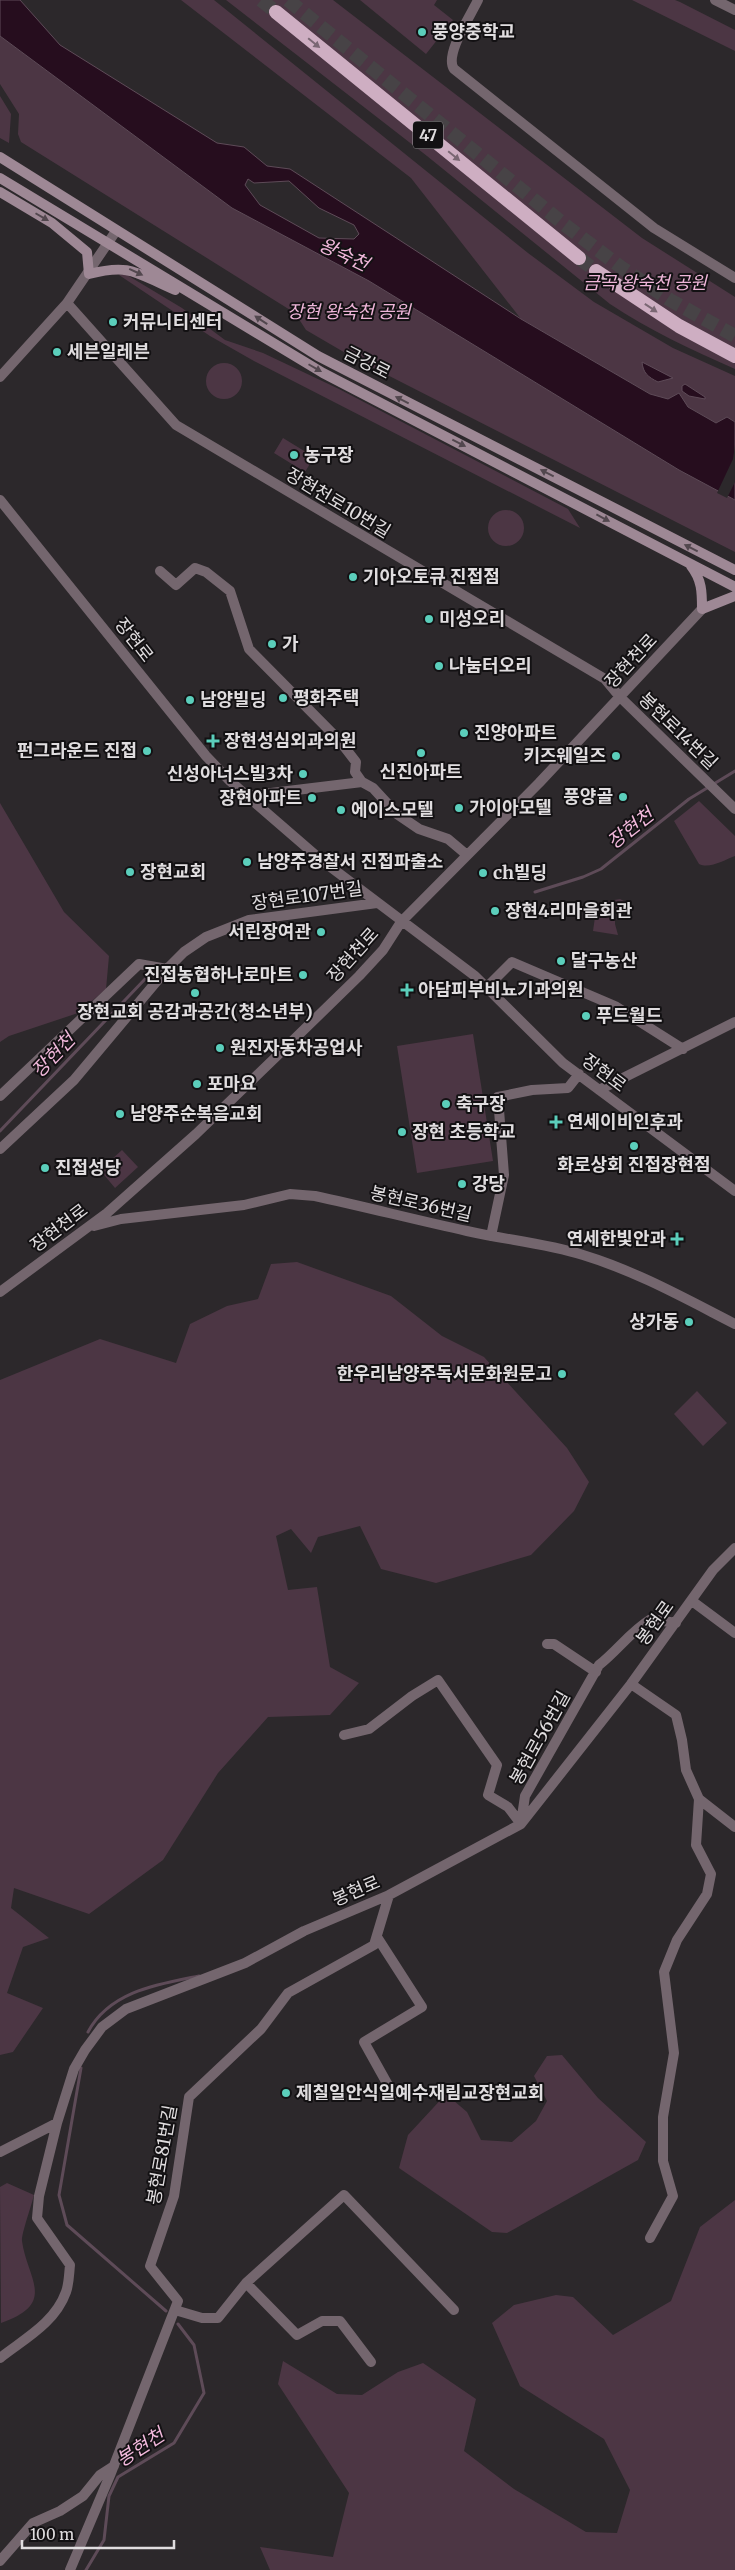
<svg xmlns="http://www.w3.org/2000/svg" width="735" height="2570" viewBox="0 0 735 2570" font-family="Merriweather,'Noto Sans KR',serif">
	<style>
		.green { fill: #4c3644 }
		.water { fill: #260d1e; stroke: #5e4b58; fill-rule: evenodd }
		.pier { fill: #2c282b }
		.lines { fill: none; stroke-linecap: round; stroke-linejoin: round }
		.stream { stroke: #5e4b58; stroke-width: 3 }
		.trunk-tunnel { stroke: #474346; stroke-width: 14; stroke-dasharray: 14 7; stroke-linecap: butt }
		.minor { stroke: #74666e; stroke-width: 10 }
		.tertiary { stroke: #74666e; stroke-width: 10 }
		.secondary { stroke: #9e8895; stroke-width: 10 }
		.trunk { stroke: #ceaec2; stroke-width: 14 }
		.oneway { fill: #7a6773 }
		.oneway2 { fill: #52474e }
		.poi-dot { fill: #5bcebb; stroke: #131113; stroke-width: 2 }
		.labels { text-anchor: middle; stroke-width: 4; stroke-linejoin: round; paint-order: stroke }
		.shield { fill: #131113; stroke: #a2a0a2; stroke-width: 1 }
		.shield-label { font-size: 16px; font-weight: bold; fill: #e0dddf }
		.poi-label { font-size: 18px; font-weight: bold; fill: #e0dddf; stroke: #131113; text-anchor: start }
		.park-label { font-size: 18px; font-style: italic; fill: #efb6d9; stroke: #131113 }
		.street-label { font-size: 18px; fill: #e0dddf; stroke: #131113 }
		.water-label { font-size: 19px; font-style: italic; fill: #f1b8db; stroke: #131113 }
	</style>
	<rect width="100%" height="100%" fill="#2c282b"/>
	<path class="green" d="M181 0H214L528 253 594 302 673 348 735 376V422L727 417 716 423 688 407 650 394 521 319 411 178Z
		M226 0H333L642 238 735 297V369C692 350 649 330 610 304L427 156Z
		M360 0H437L434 5 453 20 426 54Z
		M632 0H675L680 2 735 30V51Z
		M0 36 232 208 369 281 679 470 735 500V552L354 358 306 330 295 313 21 142 18 134 19 114 0 84Z
		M0 96 11 114 9 143 0 138Z
		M119 275H127L182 308 225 340 263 353 339 389 568 509 580 528 254 361 210 336Z
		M206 381a18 18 0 1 1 36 0a18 18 0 1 1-36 0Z
		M283 438 314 457 305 472 274 453Z
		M488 528a18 18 0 1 1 36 0a18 18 0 1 1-36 0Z
		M699 801 735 836V856C724 860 710 869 699 864L674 821Z
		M0 803 64 912 109 956 106 989 78 1013 9 1036 0 1042Z
		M620 899 626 902 615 910V924L618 935 593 931 597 903Z
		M473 1034 493 1161 417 1173 397 1046Z
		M122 1150 138 1167 115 1188 100 1170Z
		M297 1262 391 1296 442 1336 484 1357 567 1448 589 1482 574 1511 531 1555 436 1583 381 1569 360 1526 318 1537 311 1553 291 1529 276 1536 288 1590 317 1587 330 1667 359 1683 330 1715 268 1717 218 1773 163 1860 89 1914 14 1888 11 1908 49 1938 23 1947 7 1993 43 2008 13 2052 0 2055V1380L100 1339 176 1363 190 1324 227 1306 258 1299 271 1264Z
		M697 1391 727 1423 703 1446 674 1414Z
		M562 2055 598 2098 646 2142 638 2160 507 2233 492 2232 399 2168 408 2135 446 2094 467 2112 481 2140 512 2142 536 2121 547 2101 534 2076 547 2056Z
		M7 2183 34 2195C32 2204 21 2235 22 2241 27 2279 58 2303 1 2323L0 2187Z
		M735 2200V2570H270L260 2547 333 2557 349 2493 278 2384 283 2361 337 2394 362 2395 398 2372 423 2363 476 2399 464 2451 514 2489 586 2532 617 2533 630 2490 604 2439 520 2386 492 2323 514 2305 556 2295 573 2297 613 2335 671 2301 700 2227Z"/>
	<path class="water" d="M0 0H20L60 45 217 143 244 147 267 166 290 169 521 319 650 394 668 399 679 393 688 407 716 423 727 417 735 422V500L679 470 369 281 232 208 0 36ZM248 179 254 183 289 181 319 208 354 225 359 234 354 239 319 238 260 205 245 185Z
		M642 362 673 378 658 382C648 377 643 373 642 362Z
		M685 384 705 397V399L689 396 682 391V386Z"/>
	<path class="pier" d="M735 445V482L727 498 717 493 733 459Z"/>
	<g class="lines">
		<path class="stream" d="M535 892 583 877 601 869 689 799 735 771
			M0 1131 147 977
			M88 2032C110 1991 159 1984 199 1976
			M81 2068 59 2195 67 2225 166 2311
			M86 2570 104 2540 109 2496 118 2477 174 2443 204 2393 194 2345 178 2324"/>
		<path class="trunk-tunnel" d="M261 0 276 12
			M288 0 565 225 622 268 670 300 735 336
			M579 258 596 271"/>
		<path class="minor" d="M478 0C471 15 444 55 454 69L654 228 735 278
			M67 303 176 425 605 679 620 697 735 809
			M0 377 67 303 116 231
			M0 500 206 756 230 781 320 859 475 976 563 1063 735 1191
			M160 571 176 585 195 568 206 572 230 591 249 649 339 740 356 762 355 772 362 782 373 788 397 814 419 829 448 839 467 855
			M247 796 362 782
			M487 987 512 962 615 1006 683 1049
			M599 1090 735 1022
			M0 1096 139 964 167 969
			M0 1149 74 1080 167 969 184 952 206 937 249 920 377 903
			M94 1226 121 1219 244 1205 290 1194 315 1196C366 1207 416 1220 467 1231 506 1240 545 1243 583 1255 636 1271 686 1299 735 1324
			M491 1236 504 1175 498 1097 532 1090 568 1088 579 1074
			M0 1292 107 1213 196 1134 280 1053 359 976 383 950 401 922 539 783 702 609
			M692 1601 735 1633
			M547 1644H554L596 1672
			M631 1684 676 1715 682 1740 686 1770 699 1799 735 1827
			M344 1735 369 1729 412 1696 438 1680 497 1765 488 1795 508 1807 521 1824
			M521 1823 525 1796 599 1665C618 1650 631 1631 651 1619L676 1623
			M377 1937 422 2007 364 2042 393 2094
			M0 2152 57 2123 74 2069 85 2050 102 2027 126 2009 245 1963 304 1931 389 1895 521 1824 631 1684 713 1570 735 1548
			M650 2238 673 2196 663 2161V2117L674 2053 664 1972 677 1940 707 1894 711 1874 696 1845 699 1799
			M246 2283 344 2195 454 2310
			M175 2310 202 2318H218L246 2283 297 2335 322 2321H340L371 2362
			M0 2358C24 2339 55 2323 66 2292 69 2284 69 2274 70 2265L37 2218 39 2196 57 2123
			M0 2561 33 2523 60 2511 83 2496 100 2475 114 2466
			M70 2570 111 2473 178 2301 150 2266 174 2196 189 2097 261 2029 288 1993 374 1945 389 1895"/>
		<path class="tertiary" d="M715 0 735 10"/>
		<path class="secondary" d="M0 157 318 356 735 570
			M0 178 323 373 735 587
			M0 192 52 223 87 252 89 274C132 263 137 274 175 290
			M691 566C702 580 702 592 702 609L735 596"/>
		<path class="trunk" d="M276 12 579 258
			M596 271 679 326 735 356"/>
	</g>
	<defs><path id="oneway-solid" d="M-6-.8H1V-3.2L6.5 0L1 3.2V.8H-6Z" transform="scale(1.25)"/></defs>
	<g class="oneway">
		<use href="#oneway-solid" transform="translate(314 43) rotate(39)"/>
		<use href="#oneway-solid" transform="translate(454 156) rotate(39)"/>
		<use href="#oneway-solid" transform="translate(651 308) rotate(34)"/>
	</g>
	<g class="oneway2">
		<use href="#oneway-solid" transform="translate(42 217) rotate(30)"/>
		<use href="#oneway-solid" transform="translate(136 272) rotate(25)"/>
		<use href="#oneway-solid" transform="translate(261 320) rotate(-147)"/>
		<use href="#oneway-solid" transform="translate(315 368) rotate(30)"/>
		<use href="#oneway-solid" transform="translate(402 400) rotate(-153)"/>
		<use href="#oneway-solid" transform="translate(459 443) rotate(27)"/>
		<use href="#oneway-solid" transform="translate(547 473) rotate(-153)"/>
		<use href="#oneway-solid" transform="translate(603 518) rotate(28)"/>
		<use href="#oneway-solid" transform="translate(691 548) rotate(-153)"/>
	</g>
	<g class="poi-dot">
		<circle cx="422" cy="32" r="5"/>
		<circle cx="113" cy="322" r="5"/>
		<circle cx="57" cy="352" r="5"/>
		<circle cx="294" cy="455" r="5"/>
		<circle cx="353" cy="577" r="5"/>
		<circle cx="429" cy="619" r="5"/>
		<circle cx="272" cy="644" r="5"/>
		<circle cx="439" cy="666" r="5"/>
		<circle cx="283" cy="698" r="5"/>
		<circle cx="190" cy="700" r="5"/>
		<circle cx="464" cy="733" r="5"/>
		<path d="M210.5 733.5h5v5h5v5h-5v5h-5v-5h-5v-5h5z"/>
		<circle cx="147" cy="751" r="5"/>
		<circle cx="421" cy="753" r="5"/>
		<circle cx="616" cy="756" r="5"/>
		<circle cx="303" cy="774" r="5"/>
		<circle cx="623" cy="797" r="5"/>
		<circle cx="312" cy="798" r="5"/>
		<circle cx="459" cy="808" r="5"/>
		<circle cx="341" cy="810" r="5"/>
		<circle cx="247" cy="862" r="5"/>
		<circle cx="130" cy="872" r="5"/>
		<circle cx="483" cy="873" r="5"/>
		<circle cx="495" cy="911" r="5"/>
		<circle cx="321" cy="932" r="5"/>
		<circle cx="561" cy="961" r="5"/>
		<circle cx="303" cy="975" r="5"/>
		<path d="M404.5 982.5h5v5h5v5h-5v5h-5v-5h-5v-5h5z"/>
		<circle cx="195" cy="993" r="5"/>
		<circle cx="586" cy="1016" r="5"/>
		<circle cx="220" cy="1048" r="5"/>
		<circle cx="197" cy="1084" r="5"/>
		<circle cx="446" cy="1104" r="5"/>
		<circle cx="120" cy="1114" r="5"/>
		<path d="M553.5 1114.5h5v5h5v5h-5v5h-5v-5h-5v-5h5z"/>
		<circle cx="402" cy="1132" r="5"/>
		<circle cx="634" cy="1146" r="5"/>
		<circle cx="45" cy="1168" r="5"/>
		<circle cx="462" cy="1184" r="5"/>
		<path d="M674.5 1231.5h5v5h5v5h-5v5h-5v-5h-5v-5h5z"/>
		<circle cx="689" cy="1322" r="5"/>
		<circle cx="562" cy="1374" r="5"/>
		<circle cx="286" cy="2093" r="5"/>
	</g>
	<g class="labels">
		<rect class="shield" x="413" y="121.5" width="30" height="27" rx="4"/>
		<g class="shield-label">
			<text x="428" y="141">47</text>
		</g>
		<g class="poi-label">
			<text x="432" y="38">풍양중학교</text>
			<text x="123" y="328">커뮤니티센터</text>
			<text x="67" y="358">세븐일레븐</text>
			<text x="304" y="461">농구장</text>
			<text x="363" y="583">기아오토큐 진접점</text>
			<text x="439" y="625">미성오리</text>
			<text x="282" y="650">가</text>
			<text x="449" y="672">나눔터오리</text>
			<text x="293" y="704">평화주택</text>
			<text x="200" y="706">남양빌딩</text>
			<text x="474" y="739">진양아파트</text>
			<text x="224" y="747">장현성심외과의원</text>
			<text x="137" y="757" text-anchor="end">펀그라운드 진접</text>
			<text x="606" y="762" text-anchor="end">키즈웨일즈</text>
			<text x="421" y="778" text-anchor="middle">신진아파트</text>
			<text x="293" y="780" text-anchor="end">신성아너스빌3차</text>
			<text x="613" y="803" text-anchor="end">풍양골</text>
			<text x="302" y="804" text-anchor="end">장현아파트</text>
			<text x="469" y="814">가이아모텔</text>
			<text x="351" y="816">에이스모텔</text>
			<text x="257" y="868">남양주경찰서 진접파출소</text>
			<text x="140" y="878">장현교회</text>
			<text x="493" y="879">ch빌딩</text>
			<text x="505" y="917">장현4리마을회관</text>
			<text x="311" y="938" text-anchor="end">서린장여관</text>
			<text x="571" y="967">달구농산</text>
			<text x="293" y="981" text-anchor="end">진접농협하나로마트</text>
			<text x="418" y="996">아담피부비뇨기과의원</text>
			<text x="195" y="1018" text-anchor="middle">장현교회 공감과공간(청소년부)</text>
			<text x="596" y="1022">푸드월드</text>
			<text x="230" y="1054">원진자동차공업사</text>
			<text x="207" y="1090">포마요</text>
			<text x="456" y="1110">축구장</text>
			<text x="130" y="1120">남양주순복음교회</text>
			<text x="567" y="1128">연세이비인후과</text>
			<text x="412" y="1138">장현 초등학교</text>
			<text x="634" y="1171" text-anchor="middle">화로상회 진접장현점</text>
			<text x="55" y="1174">진접성당</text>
			<text x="472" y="1190">강당</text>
			<text x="666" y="1245" text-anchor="end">연세한빛안과</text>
			<text x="679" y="1328" text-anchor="end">상가동</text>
			<text x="552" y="1380" text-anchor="end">한우리남양주독서문화원문고</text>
			<text x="296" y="2099">제칠일안식일예수재림교장현교회</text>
		</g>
		<g class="park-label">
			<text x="645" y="289">금곡 왕숙천 공원</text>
			<text x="349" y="318">장현 왕숙천 공원</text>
		</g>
		<g class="street-label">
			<text transform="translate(367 363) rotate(27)" y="6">금강로</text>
			<text transform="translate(338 503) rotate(31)" y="6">장현천로10번길</text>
			<text transform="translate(134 640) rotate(52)" y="6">장현로</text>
			<text transform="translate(631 661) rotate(-47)" y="6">장현천로</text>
			<text transform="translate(678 731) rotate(44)" y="6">봉현로14번길</text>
			<text transform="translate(307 896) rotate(-8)" y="6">장현로107번길</text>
			<text transform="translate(353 955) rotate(-48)" y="6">장현천로</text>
			<text transform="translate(604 1073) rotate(37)" y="6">장현로</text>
			<text transform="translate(421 1204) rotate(13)" y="6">봉현로36번길</text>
			<text transform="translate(59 1228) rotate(-37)" y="6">장현천로</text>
			<text transform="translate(655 1623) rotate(-54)" y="6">봉현로</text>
			<text transform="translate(540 1738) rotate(-61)" y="6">봉현로56번길</text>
			<text transform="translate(356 1891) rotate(-23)" y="6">봉현로</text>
			<text transform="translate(162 2155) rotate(-80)" y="6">봉현로81번길</text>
		</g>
		<g class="water-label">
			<text transform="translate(344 254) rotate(25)" y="7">왕숙천</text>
			<text transform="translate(630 828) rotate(-38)" y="7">장현천</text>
			<text transform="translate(53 1055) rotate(-46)" y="7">장현천</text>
			<text transform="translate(140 2447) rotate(-33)" y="7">봉현천</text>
		</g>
	</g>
	<path d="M22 2540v8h152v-8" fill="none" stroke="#e0dddf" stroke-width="2.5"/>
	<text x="30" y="2540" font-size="15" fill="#e0dddf" stroke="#131113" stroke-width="4" paint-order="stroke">100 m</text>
</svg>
